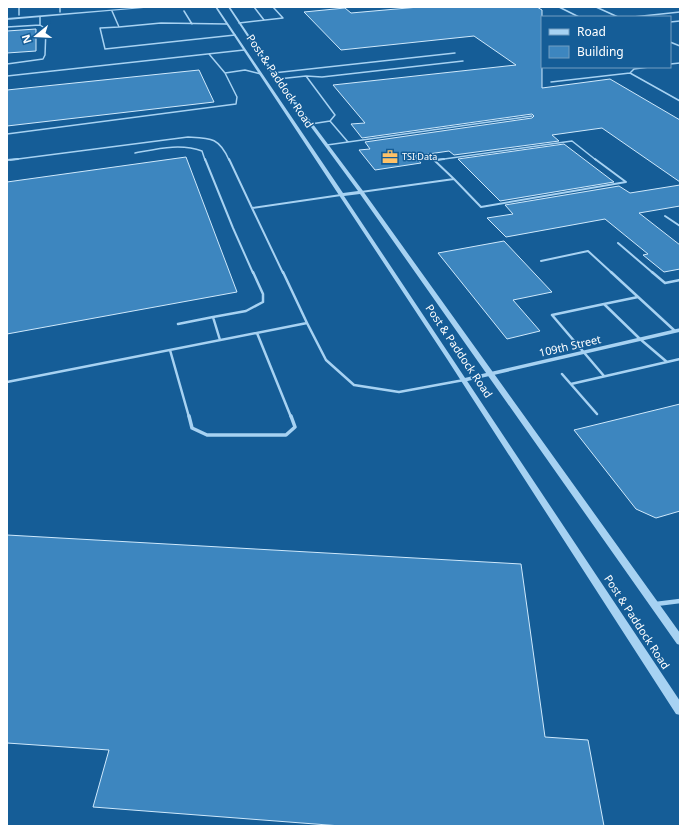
<svg xmlns="http://www.w3.org/2000/svg" width="687" height="833" viewBox="0 0 687 833" font-family="'Noto Sans',sans-serif">
	<style>
		.building { fill: #3d86bf; stroke: #cfe9fc }
		.lines { fill: none; stroke-linecap: round; stroke-linejoin: round }
		.service-far4 { stroke: #a7d2f2; stroke-width: 1.5 }
		.service-far3 { stroke: #a7d2f2; stroke-width: 2 }
		.service-far2 { stroke: #a7d2f2; stroke-width: 2.5 }
		.service-far1 { stroke: #a7d2f2; stroke-width: 3.5 }
		.service { stroke: #a7d2f2; stroke-width: 4.5 }
		.minor-far1 { stroke: #a7d2f2; stroke-width: 1.5 }
		.minor { stroke: #a7d2f2; stroke-width: 3.5 }
		.tertiary { fill: #a7d2f2; fill-rule: evenodd }
		.labels { text-anchor: middle; stroke-width: 3; stroke-linejoin: round; paint-order: stroke }
		.far-poi-label { font-size: 9px; fill: #fff; stroke: #155d97; text-anchor: start }
		.street-label { font-size: 11px; fill: #fff; stroke: #155d97 }
	</style>
	<rect width="100%" height="100%" fill="#155d97"/>
	<path class="building" d="M419 7H537L542 10V88L610 79 680 120V182L602 128 552 135 559 141 454 155 449 151 415 156 421 163 375 170 359 150 370 149 365 142 532 118 534 116 532 114 362 138 351 124 365 123 333 85 516 65 474 36 341 50 304 12 345 8 351 13Z
		M36 29V51L7 53V31Z
		M199 70 214 102 7 126V90Z
		M564 144 614 182 500 201 458 159Z
		M186 157 237 292 7 334V182Z
		M680 185V206L639 213 680 245V269L664 272 643 255 648 254 605 219 506 237 487 218 513 214 505 205 619 186 630 193Z
		M504 241 552 292 513 300 540 331 507 339 438 253Z
		M680 404V511L656 518 636 509 574 430Z
		M7 535 521 564 545 737 588 740 604 826H341L93 807 109 750 7 743Z"/>
	<g class="lines">
		<path class="service-far4" d="M7 7H9
			M19 7V15
			M60 7V12
			M254 7 264 20
			M559 7 579 17
			M112 11 119 27 161 23 227 24
			M184 11 192 24
			M633 17 680 12
			M670 22 680 21
			M239 23 283 18 273 7
			M7 27 40 25V17
			M119 27 100 28 105 49 235 35
			M209 54 225 73
			M7 64 43 59 45 55 46 29 40 25
			M670 64 680 63
			M649 67 634 69 630 73 680 101
			M273 73 455 53
			M7 76 244 50
			M306 76 322 77 463 61
			M278 79 306 76 335 115 330 121
			M551 82 630 73
			M311 124 330 121 348 142
			M7 134 236 104 237 97 225 73 245 70 261 74
			M327 145 532 116
			M135 153C157 149 180 143 202 151L205 160
			M10 160 188 137C210 138 219 137 229 160
			M437 160 572 141 596 160"/>
		<path class="service-far3" d="M205 159 233 228 253 273
			M229 159 252 208
			M444 159 434 160 454 179
			M7 160 18 159
			M454 179 481 207 626 182 595 159
			M361 192 454 179
			M665 216 680 226
			M618 243 653 273
			M541 261 588 251 612 273
			M283 273 252 208 341 195"/>
		<path class="service-far2" d="M283 272 307 323
			M611 272 675 331
			M652 272 665 283 680 280
			M604 304 638 297
			M213 317 246 311 263 302V294L253 272
			M178 324 213 317 220 340
			M257 333 291 417
			M170 350 189 417
			M562 374 597 414
			M604 376 552 315 604 304 640 339 667 362
			M7 382 307 323 326 360 354 385 399 392 464 380
			M571 384 680 359"/>
		<path class="service-far1" d="M189 416 192 428 207 435H286L295 427 291 416"/>
		<path class="service" d="M656 604 680 601"/>
		<path class="minor-far1" d="M596 7 618 17
			M670 42 680 46"/>
		<path class="minor" d="M464 380 680 330"/>
		<path class="tertiary" d="M144 7H155L7 20V18Z
			M215 7H217L343 193 358 191 272 74 228 7H230L274 72 363 191 680 633V645L677 644 360 194 344 196 680 701V715L676 714 447 359Z"/>
	</g>
	<defs>
		<symbol id="office-bare" viewBox="-9 -9 18 18"><path d="M-6-3h4V-5.5h4V-3h4V5H-6ZM-1-4.5V-3h2v-1.5ZM-6 0V1H6V0Z" fill="#ffc268" stroke="#155d97" stroke-width="2.5" paint-order="stroke"/></symbol>
	</defs>
	<g fill-rule="evenodd">
		<use href="#office-bare" x="379" y="146" width="22" height="22"/>
	</g>
	<g class="labels">
		<g class="far-poi-label">
			<text x="402" y="160">TSI Data</text>
		</g>
		<g class="street-label">
			<text transform="translate(280 81) rotate(56)" y="4">Post &amp; Paddock Road</text>
			<text transform="translate(570 346) rotate(-13)" y="4">109th Street</text>
			<text transform="translate(459 351) rotate(56)" y="4">Post &amp; Paddock Road</text>
			<text transform="translate(637 622) rotate(57)" y="4">Post &amp; Paddock Road</text>
		</g>
	</g>
	<rect width="687" height="833" fill="none" stroke="#ffffff" stroke-width="16"/>
	<rect x="541" y="16" width="130" height="52" fill="#155d97" stroke="#739ec1"/>
	<rect x="549" y="29" width="20" height="6" fill="#a7d2f2" stroke="#739ec1"/>
	<text x="577" y="36" font-size="12" fill="#ffffff">Road</text>
	<rect x="549" y="46" width="20" height="12" fill="#3d86bf" stroke="#739ec1"/>
	<text x="577" y="56" font-size="12" fill="#ffffff">Building</text>
	<g transform="translate(36 36) rotate(252)" stroke="#155d97" stroke-width="3" paint-order="stroke">
	<path d="M0-3L7 15L0 10L-7 15Z" fill="#ffffff"/>
	<text y="-6" font-size="11" font-weight="bold" text-anchor="middle" fill="#ffffff">N</text>
	</g>
</svg>
